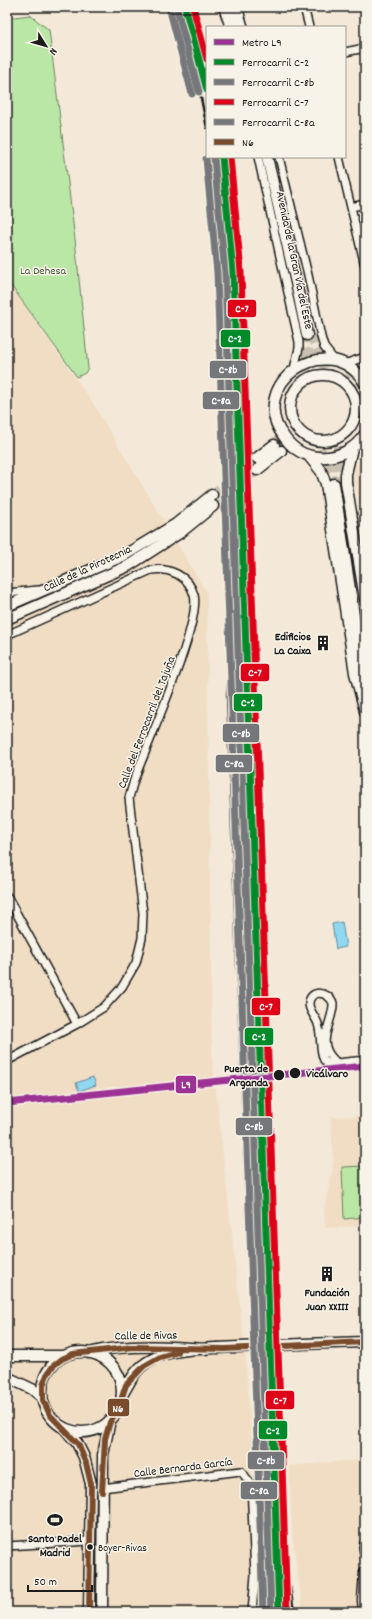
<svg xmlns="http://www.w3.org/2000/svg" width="372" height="1619" viewBox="0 0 372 1619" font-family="Dekko,sans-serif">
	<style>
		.built { fill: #f0ddc4 }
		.green { fill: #bae7a5; stroke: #6b8260 }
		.water { fill: #90d7f2; stroke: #628c9c }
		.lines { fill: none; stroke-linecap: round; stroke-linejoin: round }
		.secondary-tunnel { stroke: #c9c0b2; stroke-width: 10; stroke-dasharray: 10 5; stroke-linecap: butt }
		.street-casing { stroke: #1c1c1c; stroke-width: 10 }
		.secondary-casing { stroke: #1c1c1c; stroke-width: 13 }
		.street { stroke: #f7f3e8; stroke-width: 7 }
		.secondary { stroke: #f7f3e8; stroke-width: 10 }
		.rail { stroke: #1c1c1c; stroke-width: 2.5 }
		.secondary-bridge-casing { stroke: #1c1c1c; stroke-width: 13; stroke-linecap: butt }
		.secondary-bridge { stroke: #f7f3e8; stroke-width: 10 }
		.bus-1-casing { stroke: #f7f3e8; stroke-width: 9 }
		.bus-1 { stroke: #7a4b2a; stroke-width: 6 }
		.rail-1-casing { stroke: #f7f3e8; stroke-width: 10 }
		.rail-2-casing { stroke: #f7f3e8; stroke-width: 10 }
		.rail-3-casing { stroke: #f7f3e8; stroke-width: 10 }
		.rail-4-casing { stroke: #f7f3e8; stroke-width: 10 }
		.rail-1 { stroke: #008a29; stroke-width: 7 }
		.rail-2 { stroke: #76777a; stroke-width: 7 }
		.rail-3 { stroke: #de0118; stroke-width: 7 }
		.rail-4 { stroke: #76777a; stroke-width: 7 }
		.metro-1-casing { stroke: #f7f3e8; stroke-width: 10 }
		.metro-1 { stroke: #9c3293; stroke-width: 7 }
		.stop-dot { fill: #1c1c1c; stroke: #f7f3e8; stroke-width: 1.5 }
		.labels { text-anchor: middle; stroke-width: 3; stroke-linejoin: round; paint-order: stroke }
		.bus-label { font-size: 11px; fill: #1c1c1c; stroke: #f7f3e8; text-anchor: start }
		.street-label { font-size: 12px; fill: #1c1c1c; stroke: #f7f3e8 }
		.park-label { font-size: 12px; fill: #4b5945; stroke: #f7f3e8 }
		.poi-label { font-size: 12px; font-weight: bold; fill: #1c1c1c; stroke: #f7f3e8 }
		.stop-label { font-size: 12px; font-weight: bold; fill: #1c1c1c; stroke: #f7f3e8; text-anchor: end }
		.line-badge { stroke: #f7f3e8; stroke-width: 1.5 }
		.badge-label { font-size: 11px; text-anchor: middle; font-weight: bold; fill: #fff }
	</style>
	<rect width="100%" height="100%" fill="#f4e9d8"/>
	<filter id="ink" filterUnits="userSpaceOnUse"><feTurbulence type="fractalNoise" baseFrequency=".025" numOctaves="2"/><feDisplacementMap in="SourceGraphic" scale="8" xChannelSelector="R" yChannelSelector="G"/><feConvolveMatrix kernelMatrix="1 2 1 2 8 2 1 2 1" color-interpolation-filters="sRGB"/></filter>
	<g filter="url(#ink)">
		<path class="built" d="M7 281 91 400 207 593 212 1055 245 1350 255 1483 251 1612H7Z
			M365 454V540L355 480V469Z
			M365 1116V1226L325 1228 324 1209 334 1162 330 1117Z
			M365 1459 364 1612H303L292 1534 289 1466Z"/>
		<path class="green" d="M30 15 49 30 75 239 88 368 85 373 77 377 7 280V18Z
			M365 1166V1217L344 1219 342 1167Z"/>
		<path class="water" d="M342 922 346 947 336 949 332 924Z
			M93 1077 96 1085 79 1091 76 1083Z"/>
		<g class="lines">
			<path class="secondary-tunnel" d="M312 335 317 352 326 368
				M306 373 308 347 307 335
				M346 374 365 367
				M358 387 365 375
				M274 445 287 430
				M320 449 330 470 333 481
				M338 485V446
				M212 495 257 458
				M213 506 257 470"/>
			<defs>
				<path id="street" d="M304 7 309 27
					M239 10 244 27
					M345 52 365 48
					M258 157 299 342V348L294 369
					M279 157 308 275 321 337 324 347 335 361
					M339 157 365 266
					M351 207 365 204
					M344 364 365 357
					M7 593 38 590
					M7 635 151 570C169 567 189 576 194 595 202 622 146 748 134 780L129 798 143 913 142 938 136 963 122 987 104 1007 77 1024 7 1061
					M7 896 77 1024
					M336 1062C313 1042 334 1023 333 1003 329 991 309 989 309 1004 309 1011 316 1017 318 1024 322 1036 319 1049 324 1060L328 1064 365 1060
					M102 1488 241 1471 251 1484 255 1575 252 1612
					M365 1540 363 1547 365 1558
					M7 1546 89 1541"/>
				<path id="secondary" d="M224 7 231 27
					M234 7 238 27
					M267 157 296 283 307 335
					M290 408a33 33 0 1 1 66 0a33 33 0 1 1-66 0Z
					M365 383C328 325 243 386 285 438 293 449 305 456 318 457 337 459 355 449 365 434
					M352 448 346 474V482L365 599
					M308 455 321 471 326 484 355 673 365 711
					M257 458 274 445
					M257 470 281 451
					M334 484 365 688
					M7 606 123 556 176 524 212 495
					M7 619 128 566 181 532 213 506
					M302 1344 365 1342
					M42 1392a40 40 0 1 1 80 0a40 40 0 1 1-80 0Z
					M89 1353C122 1344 170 1346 205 1349
					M7 1356H65
					M7 1377 32 1389 42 1397
					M122 1395C127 1387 131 1378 137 1371 155 1350 192 1349 217 1348
					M65 1429 77 1443 84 1457 91 1484 89 1612
					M102 1612 103 1455 110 1420
					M364 1612 363 1600 365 1572"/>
			</defs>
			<use href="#street" class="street-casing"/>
			<use href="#secondary" class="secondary-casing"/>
			<use href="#street" class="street"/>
			<use href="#secondary" class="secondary"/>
			<path class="rail" d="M179 7 196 73 207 128
				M196 7 207 46
				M211 157 223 271 231 525 233 577 227 694 247 1239 259 1424 263 1575 261 1612
				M227 157 237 272 254 728 264 909 283 1506 286 1560 294 1612"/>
			<defs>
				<path id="secondary-bridge" d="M217 1348 302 1344"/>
			</defs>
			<use href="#secondary-bridge" class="secondary-bridge-casing"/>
			<use href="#secondary-bridge" class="secondary-bridge"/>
			<defs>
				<path id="bus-1" d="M102 1492 105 1439 110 1422 118 1409 126 1385 144 1366 160 1357 178 1352
					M89 1612 91 1484 86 1463 78 1444 50 1415 43 1400V1385L47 1375 53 1366 62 1359 73 1354 134 1347 225 1349 365 1342"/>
			</defs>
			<use href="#bus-1" class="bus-1-casing"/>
			<use href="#bus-1" class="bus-1"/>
			<defs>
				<path id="rail-1" d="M185 7 207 90
					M222 157 233 272 279 1612"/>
				<path id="rail-2" d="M177 9 199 92
					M214 158 225 273 271 1612"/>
				<path id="rail-3" d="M193 7 207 59
					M230 157 241 272 287 1612"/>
				<path id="rail-4" d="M170 11 192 94
					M206 159 217 273 263 1612"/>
			</defs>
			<use href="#rail-1" class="rail-1-casing"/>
			<use href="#rail-2" class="rail-2-casing"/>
			<use href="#rail-3" class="rail-3-casing"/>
			<use href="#rail-4" class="rail-4-casing"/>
			<use href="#rail-1" class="rail-1"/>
			<use href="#rail-2" class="rail-2"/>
			<use href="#rail-3" class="rail-3"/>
			<use href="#rail-4" class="rail-4"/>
			<defs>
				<path id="metro-1" d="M7 1103 365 1066"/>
			</defs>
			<use href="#metro-1" class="metro-1-casing"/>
			<use href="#metro-1" class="metro-1"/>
		</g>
	</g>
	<defs>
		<symbol id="building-bare" viewBox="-9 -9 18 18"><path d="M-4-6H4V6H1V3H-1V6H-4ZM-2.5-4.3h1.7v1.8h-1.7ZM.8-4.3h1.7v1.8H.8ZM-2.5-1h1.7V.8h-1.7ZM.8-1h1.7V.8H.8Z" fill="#1c1c1c" stroke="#f7f3e8" stroke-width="2.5" paint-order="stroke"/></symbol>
		<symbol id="stadium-bare" viewBox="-9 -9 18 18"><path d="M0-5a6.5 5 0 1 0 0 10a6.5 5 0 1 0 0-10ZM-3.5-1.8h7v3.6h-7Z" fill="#1c1c1c" stroke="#f7f3e8" stroke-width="2.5" paint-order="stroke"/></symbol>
	</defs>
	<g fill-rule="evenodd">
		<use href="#building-bare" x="312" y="632" width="22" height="22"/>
		<use href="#building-bare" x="316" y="1263" width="22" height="22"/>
		<use href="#stadium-bare" x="44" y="1509" width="22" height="22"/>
	</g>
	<g class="stop-dot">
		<circle cx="295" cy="1073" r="6"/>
		<circle cx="279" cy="1075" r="6"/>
		<circle cx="90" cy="1547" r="3.5"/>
	</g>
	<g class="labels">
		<g class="bus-label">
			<text x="98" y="1551">Boyer-Rivas</text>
		</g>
		<g class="street-label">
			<text transform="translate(295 260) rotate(78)" y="4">Avenida de la Gran Vía del Este</text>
			<text transform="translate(87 568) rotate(-25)" y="4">Calle de la Pirotecnia</text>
			<text transform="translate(146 722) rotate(-69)" y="4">Calle del Ferrocarril del Tajuña</text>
			<text transform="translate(146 1335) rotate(-1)" y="4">Calle de Rivas</text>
			<text transform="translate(183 1467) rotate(-7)" y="4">Calle Bernarda García</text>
		</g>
		<g class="park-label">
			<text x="43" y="274">La Dehesa</text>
		</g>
		<g class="poi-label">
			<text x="311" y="640" text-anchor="end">Edificios<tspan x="311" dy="14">La Caixa</tspan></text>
			<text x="327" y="1296">Fundación<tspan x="327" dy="14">Juan XXIII</tspan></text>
			<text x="55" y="1542">Santo Padel<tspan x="55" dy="14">Madrid</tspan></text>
		</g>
		<g class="stop-label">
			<text x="268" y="1072">Puerta de<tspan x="268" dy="14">Arganda</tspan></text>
			<text x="306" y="1077" text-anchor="start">Vicálvaro</text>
		</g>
	</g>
	<g class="line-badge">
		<rect x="227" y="299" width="30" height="19" rx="4" fill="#de0118"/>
		<rect x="220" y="329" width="31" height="19" rx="4" fill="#008a29"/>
		<rect x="209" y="360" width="38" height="19" rx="4" fill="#76777a"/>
		<rect x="202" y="391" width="38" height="19" rx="4" fill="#76777a"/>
		<rect x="240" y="663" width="30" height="19" rx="4" fill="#de0118"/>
		<rect x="233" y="693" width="30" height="19" rx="4" fill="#008a29"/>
		<rect x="222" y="723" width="38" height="20" rx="4" fill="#76777a"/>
		<rect x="215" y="754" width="38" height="19" rx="4" fill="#76777a"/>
		<rect x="251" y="997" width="30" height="19" rx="4" fill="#de0118"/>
		<rect x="244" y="1027" width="30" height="19" rx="4" fill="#008a29"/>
		<rect x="175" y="1075" width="22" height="19" rx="4" fill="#9c3293"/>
		<rect x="235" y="1117" width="38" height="19" rx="4" fill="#76777a"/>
		<rect x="265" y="1390" width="30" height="20" rx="4" fill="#de0118"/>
		<rect x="107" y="1398" width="23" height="19" rx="4" fill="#7a4b2a"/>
		<rect x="258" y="1420" width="30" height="20" rx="4" fill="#008a29"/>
		<rect x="247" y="1451" width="38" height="19" rx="4" fill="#76777a"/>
		<rect x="240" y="1481" width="38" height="19" rx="4" fill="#76777a"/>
	</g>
	<g class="badge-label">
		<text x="242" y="312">C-7</text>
		<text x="235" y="342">C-2</text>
		<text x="228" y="373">C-8b</text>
		<text x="221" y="404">C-8a</text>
		<text x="255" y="676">C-7</text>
		<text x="248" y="706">C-2</text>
		<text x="241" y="737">C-8b</text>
		<text x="234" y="767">C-8a</text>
		<text x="266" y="1010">C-7</text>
		<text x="259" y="1040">C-2</text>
		<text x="186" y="1088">L9</text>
		<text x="254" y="1130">C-8b</text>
		<text x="280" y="1404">C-7</text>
		<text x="118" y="1412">N6</text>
		<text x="273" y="1434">C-2</text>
		<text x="266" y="1464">C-8b</text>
		<text x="259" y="1494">C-8a</text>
	</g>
	<rect width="372" height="1619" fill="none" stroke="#f7f3e8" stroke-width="24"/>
	<rect x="12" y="12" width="348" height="1595" fill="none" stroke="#1c1c1c" stroke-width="1.5" filter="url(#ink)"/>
	<rect x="206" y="26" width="140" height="132" fill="#f7f3e8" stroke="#9f9d96"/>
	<rect x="214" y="39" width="20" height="6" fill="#9c3293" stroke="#9f9d96"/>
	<text x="242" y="46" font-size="12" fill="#1c1c1c">Metro L9</text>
	<rect x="214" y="59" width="20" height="6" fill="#008a29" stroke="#9f9d96"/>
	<text x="242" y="66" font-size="12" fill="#1c1c1c">Ferrocarril C-2</text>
	<rect x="214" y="79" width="20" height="6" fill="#76777a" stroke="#9f9d96"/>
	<text x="242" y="86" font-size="12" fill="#1c1c1c">Ferrocarril C-8b</text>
	<rect x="214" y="99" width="20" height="6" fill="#de0118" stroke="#9f9d96"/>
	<text x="242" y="106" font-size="12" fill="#1c1c1c">Ferrocarril C-7</text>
	<rect x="214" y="119" width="20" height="6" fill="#76777a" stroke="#9f9d96"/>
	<text x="242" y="126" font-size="12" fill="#1c1c1c">Ferrocarril C-8a</text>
	<rect x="214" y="139" width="20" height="6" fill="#7a4b2a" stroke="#9f9d96"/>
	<text x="242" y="146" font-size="12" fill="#1c1c1c">N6</text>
	<g transform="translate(46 46) rotate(127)" stroke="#f7f3e8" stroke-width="3" paint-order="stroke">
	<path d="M0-3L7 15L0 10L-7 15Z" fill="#1c1c1c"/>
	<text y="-6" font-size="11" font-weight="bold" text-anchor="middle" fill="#1c1c1c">N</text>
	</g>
	<path d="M28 1585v6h64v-6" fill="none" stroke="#1c1c1c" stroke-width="2"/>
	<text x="34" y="1585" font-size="12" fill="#1c1c1c" stroke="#f7f3e8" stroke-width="3" paint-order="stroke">50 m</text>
</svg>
